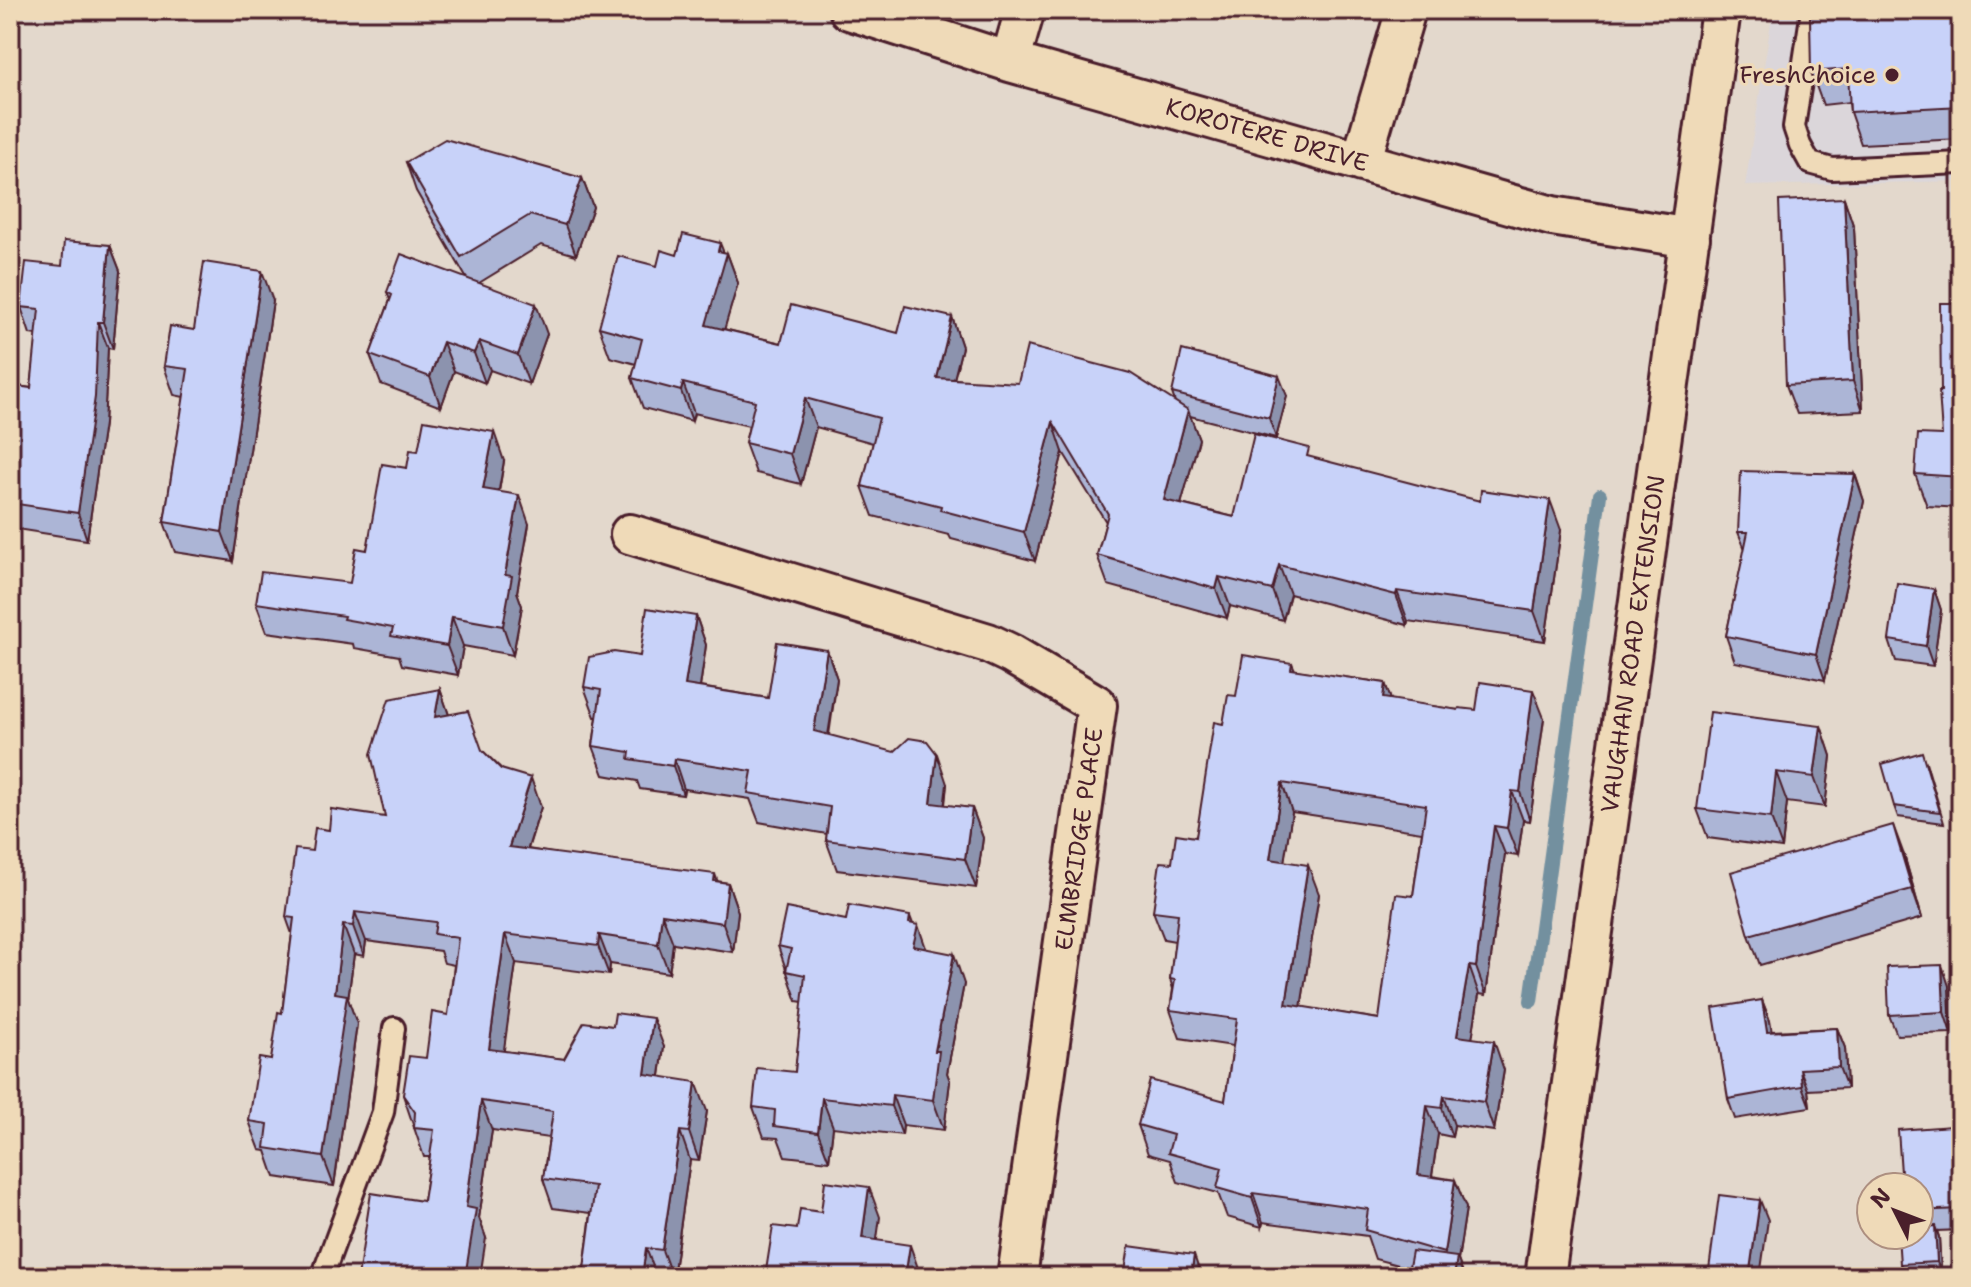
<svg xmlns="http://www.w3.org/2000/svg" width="1971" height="1287" viewBox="0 0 1971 1287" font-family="'Shantell Sans',sans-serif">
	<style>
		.built { fill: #dbd6da }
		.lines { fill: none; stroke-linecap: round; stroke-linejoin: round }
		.stream { stroke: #73909f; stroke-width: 14 }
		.service-casing { stroke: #4a1f2b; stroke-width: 26 }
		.minor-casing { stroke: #4a1f2b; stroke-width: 44 }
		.service { stroke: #efdab8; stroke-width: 20 }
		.minor { stroke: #efdab8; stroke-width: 38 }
		.wall { fill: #acb5d6; stroke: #4a1f2b; stroke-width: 2; fill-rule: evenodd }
		.shaded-wall { fill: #8c93ae; stroke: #4a1f2b; stroke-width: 2 }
		.building { fill: #c8d2f9; stroke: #4a1f2b; stroke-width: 2; fill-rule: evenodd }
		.poi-dot { fill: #4a1f2b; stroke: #efdab8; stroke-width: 3 }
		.labels { text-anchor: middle; stroke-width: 6; stroke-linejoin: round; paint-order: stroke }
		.poi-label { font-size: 24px; fill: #4a1f2b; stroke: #efdab8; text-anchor: end }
		.street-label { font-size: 24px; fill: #4a1f2b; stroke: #efdab8 }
	</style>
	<rect width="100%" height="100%" fill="#e3d8cc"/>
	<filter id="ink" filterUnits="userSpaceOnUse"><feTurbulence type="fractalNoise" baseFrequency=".0125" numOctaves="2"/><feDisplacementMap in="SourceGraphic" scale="16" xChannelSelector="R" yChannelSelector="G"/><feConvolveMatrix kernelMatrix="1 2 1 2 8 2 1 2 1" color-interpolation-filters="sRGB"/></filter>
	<g filter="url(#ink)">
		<path class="built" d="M1773 10H1961V181L1745 186Z"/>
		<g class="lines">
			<path class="stream" d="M1531 1001 1600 495"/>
			<defs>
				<path id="service" d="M1812 10 1794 127 1800 145 1810 163 1832 169 1961 163
					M322 1277 383 1112 394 1028"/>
				<path id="minor" d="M849 10 1010 62 1552 216 1690 238
					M1010 62 1025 10
					M1361 162 1406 10
					M630 534 988 643 1011 654 1097 705 1017 1277
					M1545 1277 1721 10"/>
			</defs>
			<use href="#service" class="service-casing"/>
			<use href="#minor" class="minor-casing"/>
			<use href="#service" class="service"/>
			<use href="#minor" class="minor"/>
		</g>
		<path class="wall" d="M1961 10V139L1861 144 1850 112 1849 102 1823 105 1811 72Z
			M406 162 582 178 593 207 576 255 541 245 479 283 547 334 529 384 490 370 485 383 454 371 441 407 381 384 370 355 390 300 387 292 467 279 416 191Z
			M1844 198 1854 228 1863 411 1797 414 1786 385Z
			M110 245 120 271 113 349 108 348 104 424 87 540 10 528V385L31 388 37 335 30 334 21 307 62 266Z
			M727 253 738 283 724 329 781 343 898 333 952 317 962 347 954 379 1175 402 1172 393 1287 396 1276 438 1190 416 1199 439 1181 504 1234 517 1312 458 1561 530 1545 641 1408 621 1407 625 1290 594 1283 620 1230 606 1227 618 1108 585 1097 555 1106 522 1063 452 1035 561 951 539 949 535 873 516 862 486 873 443 816 427 801 484 756 473 745 443 749 426 694 413 692 421 643 408 632 378 636 364 610 357 599 327 657 266 677 255Z
			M273 301 233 561 175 552 164 522 184 397 174 395 164 366Z
			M1961 303V508L1927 506 1915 474 1942 435 1941 391Z
			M504 461 499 492 529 524 517 592 522 606 513 655 463 646 458 675 402 665 399 656 354 648 353 644 267 632 256 603 350 583 407 468Z
			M1855 474 1864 501 1825 680 1735 662 1726 636 1745 549 1738 532Z
			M1934 589 1941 610 1933 666 1896 661 1889 640Z
			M696 616 706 645 700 687 768 698 827 650 837 679 829 735 947 784 945 805 972 808 983 838 976 888 837 870 826 840 827 834 759 822 750 799 684 789 683 795 640 789 637 781 604 775 593 746 597 717H595L584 687 640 656Z
			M1292 663 1295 670 1385 683 1391 700 1458 710 1544 718 1530 821 1523 820 1518 856 1505 854 1486 995 1479 994 1472 1038 1504 1070 1494 1131 1454 1125 1452 1137 1438 1134 1432 1176 1455 1180 1466 1208 1458 1260 1464 1277H1358H1407L1409 1268 1375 1259 1367 1236 1263 1222 1262 1227 1227 1217 1218 1193 1178 1182 1170 1160 1148 1154 1138 1125 1225 1101 1233 1046 1180 1038 1170 1010 1173 989 1170 979 1175 941 1164 939 1153 911 1172 863 1196 837 1223 724 1236 696ZM1292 812 1422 832 1413 896 1379 1019 1301 1007 1319 894 1284 861Z
			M440 689 449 715 482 750 541 807 528 849 728 883 738 912 733 952 673 943 669 973 610 964 609 975 516 963 503 1051 564 1059 664 1047 660 1076 707 1111 699 1161 690 1160 673 1277H583L591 1213 553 1208 543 1179 549 1138 492 1130 479 1218 486 1238 423 1201 430 1157H424L403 1095 426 1058 448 1015 454 965 444 963 440 951 366 941 364 956 354 954 348 999 357 1024 334 1186 275 1177 266 1151 260 1150 249 1121 271 1060 282 1013 292 934 286 917 312 851 329 830 385 817Z
			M1821 726 1831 756 1825 807 1787 802 1782 848 1708 838 1697 809Z
			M1926 762 1944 823 1898 817 1894 806Z
			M1904 855 1922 918 1760 965 1749 935Z
			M846 920 913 924 926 948 964 984 947 1073 950 1081 944 1130 903 1125 902 1135 833 1127 829 1161 785 1156 778 1138 764 1137 753 1107 795 1072 803 1002 797 1001 778 946Z
			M1949 986 1951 1033 1897 1035 1889 1015Z
			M1762 1000 1770 1021 1771 1031 1837 1028 1845 1048 1847 1088 1808 1090 1810 1107 1735 1119 1728 1099Z
			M1952 1126 1960 1147 1961 1167V1230L1937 1231 1939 1237 1941 1273 1904 1274 1900 1264 1919 1235V1187Z"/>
		<path class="shaded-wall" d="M582 178 593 207 576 255 565 225Z
			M1844 198 1854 228 1863 411 1853 381Z
			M720 243 726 258 727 253 738 283 717 354 706 325Z
			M110 245 120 271 113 349 103 322Z
			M262 271 273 301 233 561 222 532Z
			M536 304 547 334 529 384 518 355Z
			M952 317 962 347 947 407 937 378Z
			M98 322 108 348 104 424 87 540 78 513Z
			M479 341 490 370 485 383 474 353Z
			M443 342 454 371 441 407 430 377Z
			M1279 376 1287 396 1276 438 1269 418Z
			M683 383 694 413 692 421 681 391Z
			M805 398 816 427 801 484 790 454Z
			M1188 410 1199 439 1174 530 1164 500Z
			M1053 422 1063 452 1035 561 1024 532Z
			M494 432 504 461 494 518 483 489Z
			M1855 474 1864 501 1825 680 1816 654Z
			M519 495 529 524 517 592 522 606 513 655 503 626 505 575Z
			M1550 500 1561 530 1545 641 1534 611Z
			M1279 565 1290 594 1283 620 1272 590Z
			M1219 577 1230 606 1227 618 1216 589Z
			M1934 589 1941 610 1933 666 1926 646Z
			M1397 591 1408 621 1407 625 1396 595Z
			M696 616 706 645 696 715 685 685Z
			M452 617 463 646 458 675 447 646Z
			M827 650 837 679 824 760 814 731Z
			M1385 683 1395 711 1383 698Z
			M440 689 450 718 435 717Z
			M1533 690 1544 718 1530 821 1520 792Z
			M1821 726 1831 756 1825 807 1814 777Z
			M937 754 947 784 941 833 931 803Z
			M674 759 684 789 683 795 673 766Z
			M1776 772 1787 802 1782 848 1771 818Z
			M531 778 541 807 519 876 509 847Z
			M1282 783 1292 812 1280 888 1270 859Z
			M1512 791 1523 820 1518 856 1507 828Z
			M972 808 983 838 976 888 965 859Z
			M1893 825 1904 855 1922 918 1912 889Z
			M1494 826 1505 854 1486 995 1476 967Z
			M1308 865 1319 894 1297 1033 1286 1004Z
			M715 874 725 902 728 883 738 912 733 952 723 923 714 881Z
			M355 912 366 941 364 956 353 926Z
			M662 914 673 943 669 973 658 944Z
			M910 916 916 932 918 925 928 954 913 946 909 923Z
			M343 925 354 954 348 999 357 1024 334 1186 323 1157 335 993Z
			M505 934 516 963 500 1078 489 1049Z
			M599 935 610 964 609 975 598 946Z
			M954 954 964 984 947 1073 950 1081 944 1130 933 1100 935 1051Z
			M1942 965 1949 986 1951 1033 1944 1012Z
			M1469 966 1479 994 1468 1065 1457 1036Z
			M1762 1000 1770 1021 1775 1052 1767 1032Z
			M653 1018 664 1047 656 1103 645 1074Z
			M1837 1028 1845 1048 1847 1088 1839 1067Z
			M1494 1041 1504 1070 1494 1131 1484 1102Z
			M1800 1069 1808 1090 1810 1107 1802 1086Z
			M696 1082 707 1111 699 1161 689 1132Z
			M892 1095 903 1125 902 1135 891 1106Z
			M1444 1096 1454 1125 1452 1137 1442 1108Z
			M822 1098 833 1127 829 1161 818 1132Z
			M481 1101 492 1130 479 1218 486 1238 480 1277H465L466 1207Z
			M1427 1106 1438 1134 1428 1203 1418 1175Z
			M1952 1126 1960 1147 1961 1167V1217L1958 1209Z
			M680 1131 690 1160 673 1277H672L662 1250Z
			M1455 1180 1466 1208 1458 1260 1464 1277H1453L1444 1253Z
			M869 1187 880 1217 873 1268 862 1238Z
			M1253 1193 1263 1222 1262 1227 1252 1198Z
			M1760 1200 1768 1220 1760 1277H1749Z
			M1935 1226 1939 1237 1941 1273 1937 1262Z
			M910 1245 920 1274V1277H905Z
			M646 1248 657 1277H642Z
			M1194 1255 1201 1276V1277H1191Z"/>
		<path class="building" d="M1844 10H1961V106L1850 112 1848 69 1811 72 1810 17 1844 14Z
			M445 139 582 178 565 225 530 215 461 257 406 162Z
			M1844 198 1853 381 1786 385 1779 201Z
			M683 234 720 243 718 251 727 253 706 325 781 343 791 305 898 333 905 306 952 317 937 378 1018 383 1027 346 1130 373 1188 410 1164 500 1234 517 1254 434 1309 448 1307 456 1480 501 1481 490 1550 500 1534 611 1397 591 1396 595 1279 565 1272 590 1219 577 1216 589 1097 555 1108 514 1053 422 1024 532 940 510 941 506 862 486 879 418 805 398 790 454 745 443 755 401 683 383 681 391 632 378 642 339 599 327 618 256 657 266 661 250 677 255Z
			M64 241 110 245 103 322H98L95 397 78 513 10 503V385L31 388 39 309 21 307 26 262 62 266Z
			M401 254 536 304 518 355 479 341 474 353 443 342 430 377 370 355 392 295 387 292Z
			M204 262 262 271 222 532 164 522 188 369 164 366 170 326 194 330Z
			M1940 303H1961V477L1915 474 1918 434 1942 435 1939 391H1941Z
			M1182 350 1279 376 1269 418 1172 393Z
			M424 420 494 432 483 489 519 495 505 575 512 576 503 626 452 617 447 646 391 636 393 628 343 619 344 616 256 603 261 572 350 583 356 548 367 550 382 464 407 468 410 450 418 451Z
			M1741 471 1855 474 1816 654 1726 636 1748 532H1738Z
			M1897 583 1934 589 1926 646 1889 640Z
			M647 608 696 616 685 685 768 698 777 642 827 650 814 731 894 752 909 738 927 741 937 754 931 803 972 808 965 859 826 840 830 807 748 793 752 771 674 759 673 766 629 759 630 752 593 746 601 690 584 687 589 657 614 652 640 656Z
			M1243 655 1292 663 1291 669 1385 683 1383 698 1458 710 1459 708 1476 710 1480 682 1533 690 1520 792 1512 791 1507 828 1494 826 1476 967 1469 966 1457 1036 1494 1041 1484 1102 1444 1096 1442 1108 1427 1106 1418 1175 1455 1180 1444 1253 1365 1230 1368 1209 1253 1193 1252 1198 1217 1188 1222 1168 1168 1153 1173 1135 1138 1125 1150 1080 1225 1101 1237 1019 1170 1010 1175 980 1170 979 1178 914 1153 911 1160 862 1172 863 1176 834 1196 837 1214 722 1223 724 1228 695 1236 696ZM1282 783 1426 805 1413 896 1396 894 1379 1019 1286 1004 1308 865 1270 859Z
			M440 689 435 717 468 711 482 750 501 769 531 778 509 847 715 874 714 881 728 883 723 923 662 914 658 944 599 935 598 946 505 934 489 1049 564 1059 584 1022 613 1026 615 1013 653 1018 645 1074 696 1082 689 1132 680 1131 662 1250 646 1248 642 1277H583L595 1186 543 1179 553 1111 481 1101 466 1207 476 1209 465 1277H358L371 1193 423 1201 434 1130 414 1128 415 1112 403 1095 409 1056 426 1058 432 1012 448 1015 458 938 434 934 436 922 355 912 353 926 343 925 335 993 347 995 323 1157 265 1148 268 1124 249 1121 259 1058 271 1060 278 1012 282 1013 294 918 286 917 295 849 312 851 315 828 329 830 331 809 385 817 371 754 389 699Z
			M1710 712 1821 726 1814 777 1776 772 1771 818 1697 809Z
			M1922 752 1940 812 1894 806 1882 764Z
			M1893 825 1912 889 1749 935 1731 872Z
			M849 905 910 916 909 923 918 925 913 946 954 954 935 1051H939L933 1100 892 1095 891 1106 822 1098 818 1132 774 1126 775 1110 753 1107 757 1068 795 1072 805 975 786 971 791 949 778 946 786 908 846 920Z
			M1942 965 1944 1012 1889 1015 1887 967Z
			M1762 1000 1767 1032 1837 1028 1839 1067 1800 1069 1802 1086 1728 1099 1713 1008Z
			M1952 1126 1958 1209 1919 1211V1187H1902L1898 1130Z
			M825 1181 869 1187 862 1238 910 1245 905 1277H765L773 1226 797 1229 800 1209 821 1212Z
			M1719 1195 1760 1200 1749 1277H1708Z
			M1935 1226 1937 1262 1900 1264 1898 1235H1919V1227Z
			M1129 1246 1194 1255 1191 1277H1124Z
			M1412 1251 1457 1257 1454 1277H1358L1359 1270 1407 1277Z"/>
	</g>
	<circle class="poi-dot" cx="1892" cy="75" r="8"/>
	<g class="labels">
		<g class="poi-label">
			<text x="1876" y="83">FreshChoice</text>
		</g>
		<g class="street-label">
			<text transform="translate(1267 135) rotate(16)" y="8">KOROTERE DRIVE</text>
			<text transform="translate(1633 644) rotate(-82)" y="8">VAUGHAN ROAD EXTENSION</text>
			<text transform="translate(1079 839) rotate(-82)" y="8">ELMBRIDGE PLACE</text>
		</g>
	</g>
	<rect width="1971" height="1287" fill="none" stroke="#efdab8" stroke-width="40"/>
	<rect x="20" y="20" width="1931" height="1247" fill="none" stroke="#4a1f2b" stroke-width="3" filter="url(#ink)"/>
	<g transform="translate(1895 1211) rotate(312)"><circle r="38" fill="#efdab8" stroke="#ad8f80" stroke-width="2"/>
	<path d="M0-6L14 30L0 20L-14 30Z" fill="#4a1f2b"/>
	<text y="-12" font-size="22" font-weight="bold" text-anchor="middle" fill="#4a1f2b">N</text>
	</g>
</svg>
